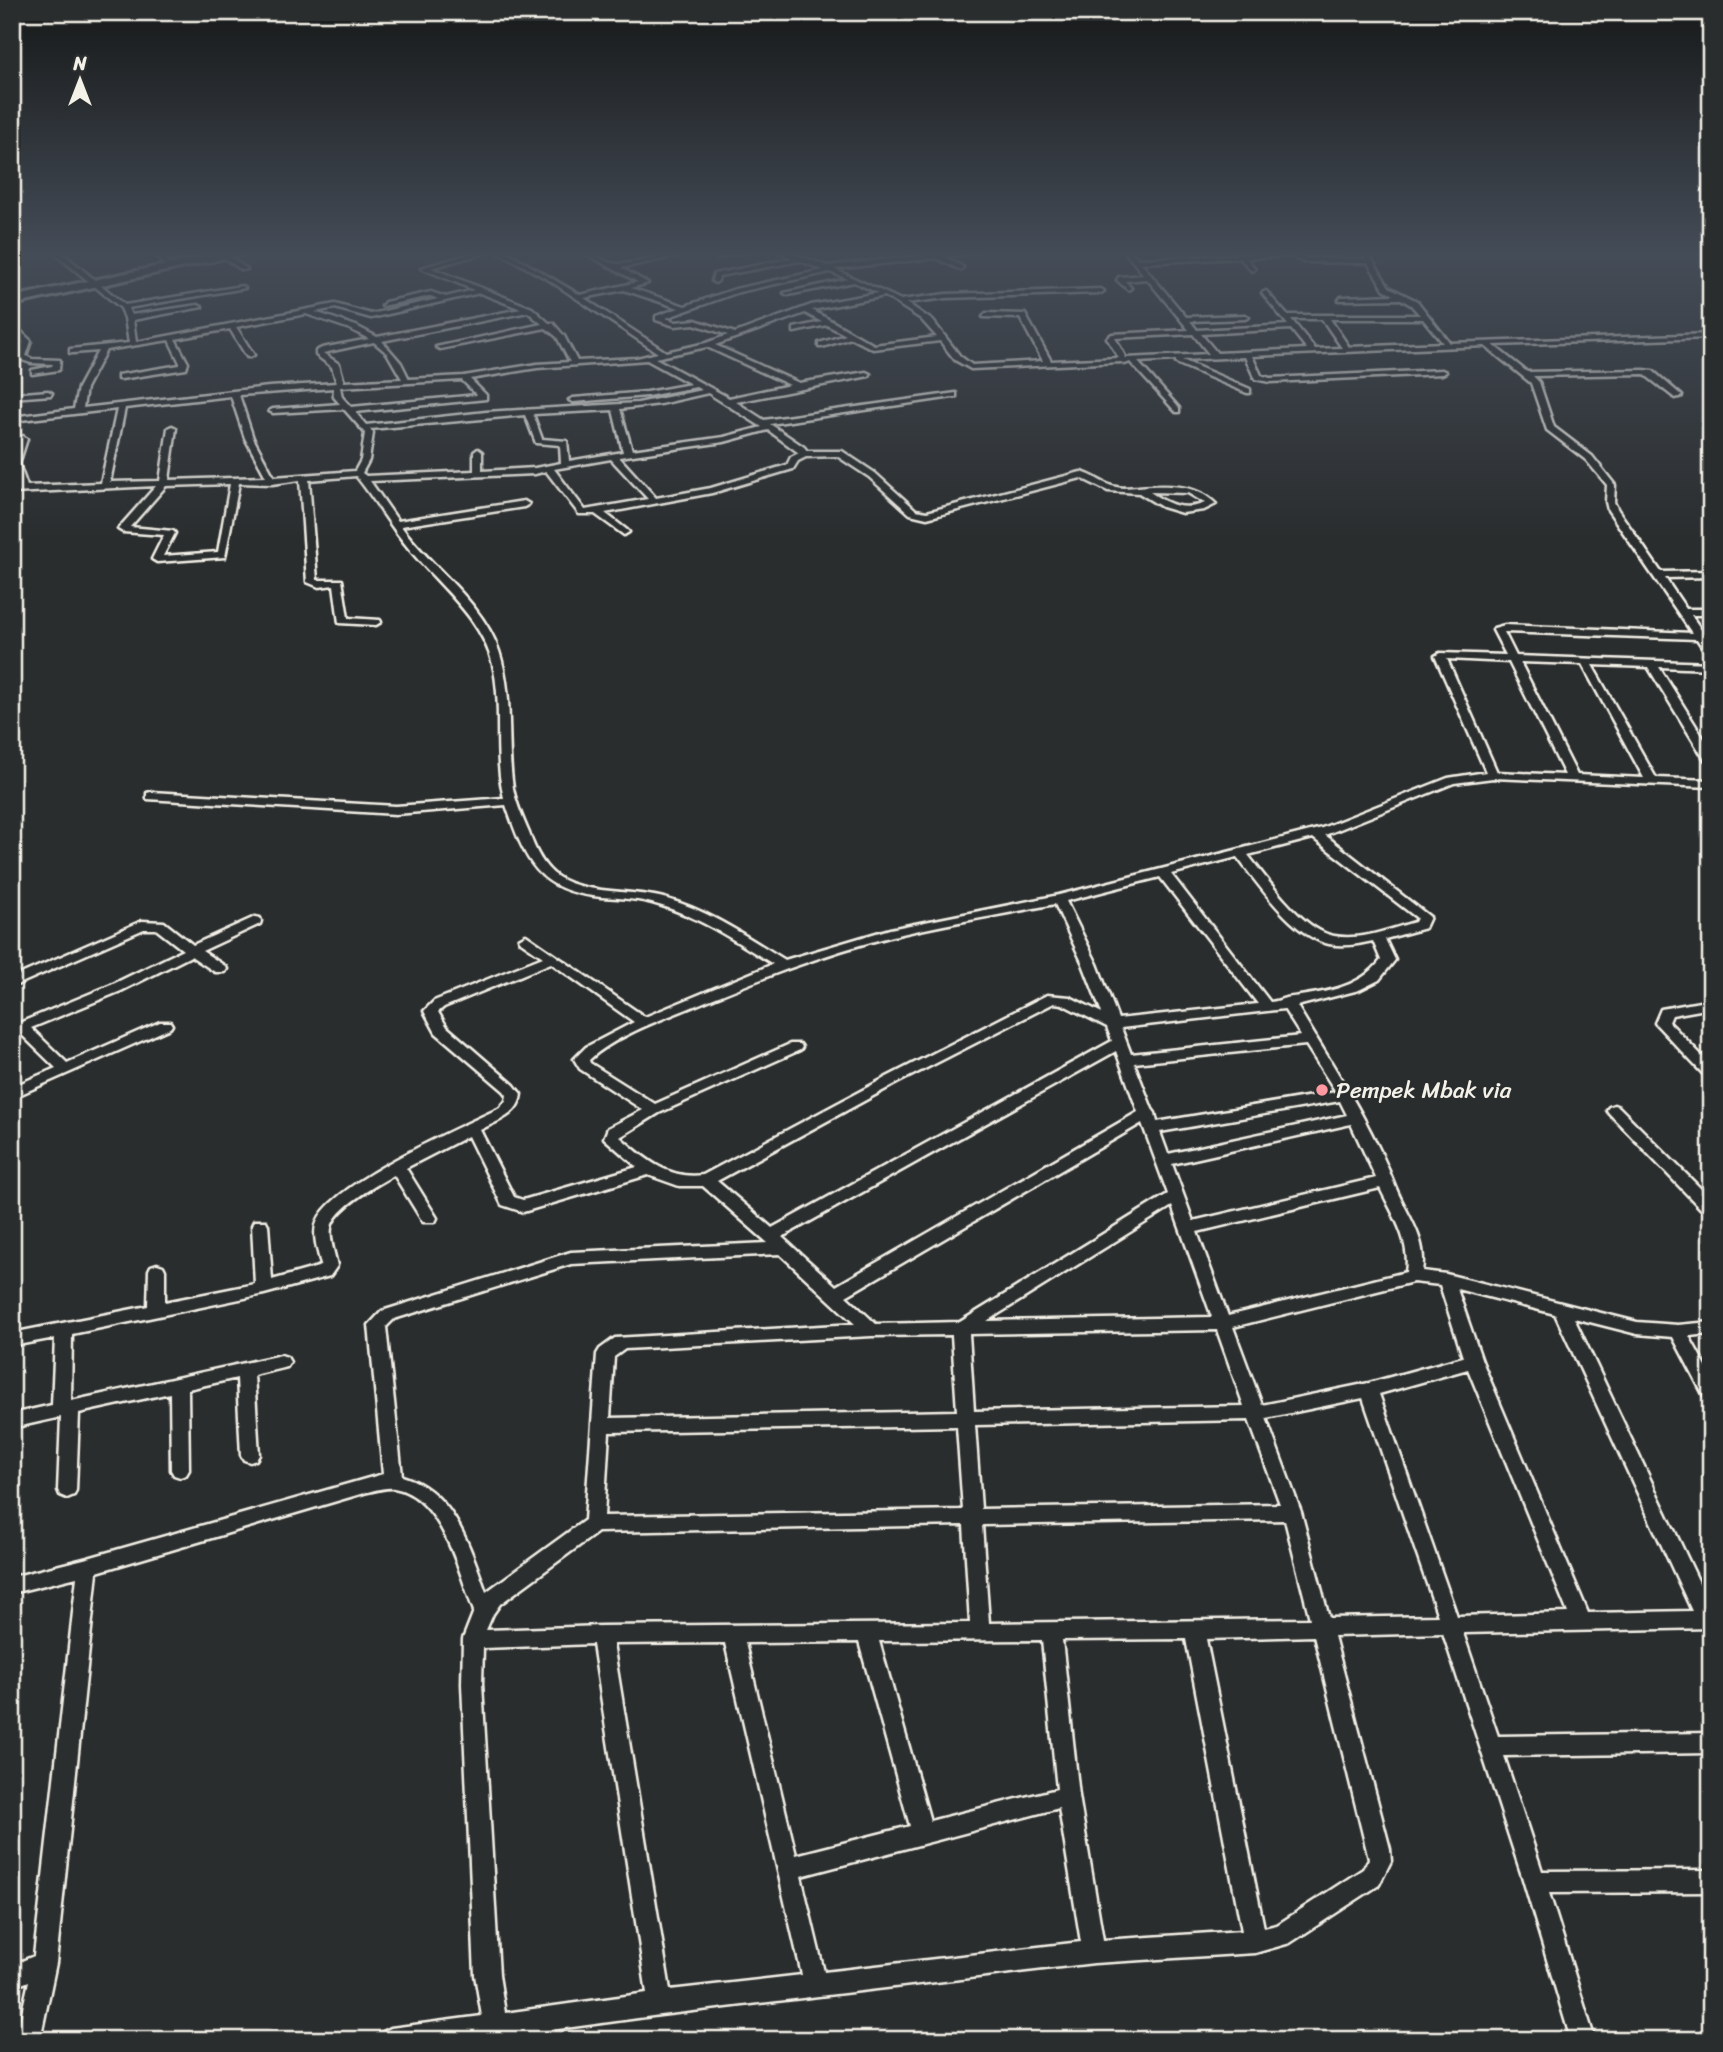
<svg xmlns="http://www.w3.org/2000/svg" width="1723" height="2052" viewBox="0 0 1723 2052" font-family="Sriracha,sans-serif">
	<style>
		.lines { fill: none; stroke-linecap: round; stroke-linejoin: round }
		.minor-casing { stroke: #f4f1e8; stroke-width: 5 }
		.trunk-casing { stroke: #f4f1e8; stroke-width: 6 }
		.minor { fill: #2a2d2e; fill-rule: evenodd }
		.trunk { fill: #2a2d2e; fill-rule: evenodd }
		.poi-dot { fill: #ff9aa2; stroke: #2a2d2e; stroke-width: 2.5 }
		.labels { text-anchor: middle; stroke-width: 5; stroke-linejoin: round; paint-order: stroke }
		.poi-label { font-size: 23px; fill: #f4f1e8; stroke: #2a2d2e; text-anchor: start }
	</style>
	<rect width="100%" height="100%" fill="#2a2d2e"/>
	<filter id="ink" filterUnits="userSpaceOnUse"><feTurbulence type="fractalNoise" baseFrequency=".0143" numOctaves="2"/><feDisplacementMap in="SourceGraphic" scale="14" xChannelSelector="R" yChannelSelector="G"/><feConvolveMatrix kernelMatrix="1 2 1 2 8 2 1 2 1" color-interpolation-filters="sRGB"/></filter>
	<g filter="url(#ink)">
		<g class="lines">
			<defs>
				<path id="minor" d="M53 252H61L125 305 242 286 245 288 128 308 131 315 198 305 202 307 133 320 136 342 335 304 371 314 438 299 431 296 382 306 385 302 431 292 446 297 474 290 421 268 477 252H489L431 268 532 308 549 323H553L564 336 577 361 637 358 658 353 549 280 498 252H507L580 295 638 282 582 252C595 252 606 265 619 264 645 263 670 252 697 252L621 268 648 283 631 288 685 306 735 289 823 270 800 261 719 276 718 281 715 283 712 281 714 274 793 258 779 252H789L827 266 953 252H978L945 257 963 267 961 270 936 258 834 269 901 300 946 294 1101 289 1104 291 1101 293 946 298 907 303 933 321 960 356 972 365 1043 361 1020 318 983 317 986 313 1025 314 1051 361 1119 358 1107 338 1112 334 1189 330 1147 279 1125 281 1131 288 1128 290 1117 280 1119 277 1144 275 1125 252H1132L1138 259 1237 255 1235 252 1243 254 1294 252 1304 258 1366 259 1363 254 1368 253 1389 287 1417 301 1450 343 1711 334V338L1493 345 1527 372 1644 370 1653 371 1682 396 1675 398 1644 374 1533 376 1539 382 1554 427 1592 456 1615 485 1614 502 1618 510 1661 572 1711 571V577L1665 578 1686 609H1711V615H1691L1711 644V655L1707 654 1697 639 1504 632 1516 656 1711 663V669L1659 667 1711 750V763L1705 760 1648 667 1592 665 1656 778 1711 780V787L1493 778 1454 783 1325 835 1430 917 1425 928 1385 939 1395 960 1379 980 1359 990 1297 1006C1332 1065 1371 1122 1395 1186 1406 1214 1428 1239 1422 1271L1446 1274 1637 1322 1678 1325 1711 1322V1334L1689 1336 1711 1376V1400L1705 1398 1673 1337 1637 1334 1574 1318 1711 1608V1628L1463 1633 1498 1736 1711 1733V1753L1504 1756 1542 1871 1711 1870V1892L1549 1893 1595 2040H1571L1522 1876 1443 1633 1334 1636 1390 1849 1391 1861 1379 1885 1290 1943 1255 1953 1094 1963 660 2015 478 2040H379L383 2032 391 2028 482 2016 475 1975 462 1684 463 1639 474 1611C459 1573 442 1496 394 1488 382 1487 369 1492 357 1495L97 1572 56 1963 40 2040H16L29 1981 12 1988V1965L34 1956 77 1577 12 1593V1577L88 1558 383 1474 369 1325 382 1311 571 1252 768 1243 703 1186H679L648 1175 523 1212 502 1205 468 1136 406 1168 437 1218 435 1222H423L394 1175C378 1184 334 1208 331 1228 329 1240 335 1254 337 1266L330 1276 264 1294 72 1334 71 1401 281 1355 287 1357 290 1362 287 1367 254 1375 259 1455 256 1460 250 1462 244 1460 241 1455 237 1378 188 1389 189 1470 186 1475 180 1477 174 1475 171 1470 170 1393 79 1413 76 1490 74 1495 67 1498 60 1495 58 1490 61 1417 12 1428V1414L52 1405 55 1338 12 1346V1333L148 1306 149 1270 151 1266 157 1264 163 1266 165 1270V1302L255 1284 252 1225 254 1221H266L268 1225 272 1280 318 1267 321 1265C318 1251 312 1236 317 1222 332 1183 460 1127 500 1108L506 1101 507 1095 504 1091 436 1033 424 1011 434 1001 543 957 521 942 519 939 526 935 645 1017 773 964C737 942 700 917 659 905 640 899 621 898 601 897 537 891 525 860 506 805L396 814 147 799V793L151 792 396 806 504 798C493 755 503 708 493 665 481 615 436 584 406 545 388 523 374 498 356 476L309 480 317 580H342L348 618 380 620 381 622 376 625 339 623 334 585 319 587 307 582 300 480 272 484 239 483 225 557 157 562 152 559 164 535 123 532 118 529 156 486 12 493V487H18C11 466 12 460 19 439L23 436 27 439 19 464 27 486 101 483 117 409 12 421V417L74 409 78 388 98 351 73 353H70V349L129 343 125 318 121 308ZM1291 256 1303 262 1368 263 1384 289 1394 295 1341 297 1339 300 1401 299 1411 305 1420 315H1287L1266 291 1262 293 1288 325 1197 330 1190 321 1245 319 1249 317 1245 315 1186 317 1141 263 1240 258 1252 271 1255 269 1247 258ZM830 272 848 279 784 293 788 295 854 282 878 293 811 305 735 333 695 320 676 322 666 318 739 292ZM624 290 679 308 656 316V320L675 326 694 324 728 335 706 343 666 352 584 298ZM480 293 521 309 377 337 356 326 315 312 335 308 371 318ZM885 296 921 319 937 337 874 345 812 310ZM528 312 542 324 436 347 440 349 546 328 557 337 570 362 537 364 464 376 409 379 401 363 382 341ZM805 313 822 322 794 328V332L827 325 846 335 819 343V347H822L851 338 873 349 940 341 955 360 971 369 1121 362 1125 364 1130 362 1176 412H1179V408L1138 362 1176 360V363L1247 393H1250V389L1182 360 1245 357 1255 379 1270 382 1442 374 1446 372 1442 370 1270 378 1261 375 1252 356 1485 346 1531 383 1547 430 1586 460 1607 485 1606 502 1608 510 1692 633 1505 625 1494 628 1493 630 1506 655 1440 653 1435 656 1486 772 1448 778 1322 828 1059 895 890 929 785 960C747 937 710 911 667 899 634 889 586 895 558 877 543 867 535 850 529 833 523 819 516 804 513 788 506 743 514 696 499 651 482 601 431 568 401 526L524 507 529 504 524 501 398 521 370 481 535 474 546 471 579 514H595L624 535 629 532 627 530 605 513 712 493 793 469 798 461 806 457 837 456 869 477 910 514 927 518 1081 478 1108 491 1139 493 1162 507 1182 513 1204 510 1216 504C1195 483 1165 485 1138 487 1131 487 1124 489 1116 487 1104 485 1094 475 1081 472L927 512 916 510 875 473 842 451H807L804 447 770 424 953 397H956V393L764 420 736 402 869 376 870 374 866 372 799 383 715 345ZM306 314 350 329 369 339 322 348 316 351V355L332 367 337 383 269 387 83 408 86 388 106 350 169 340 180 363V365L118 375V379H121L186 369 188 363 175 339 230 329 247 357H250L254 355 236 327ZM1291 319H1322L1342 348 1315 349ZM1330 319H1423L1443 343 1349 347ZM1291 329 1307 349 1217 353 1201 334ZM1193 334 1209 354 1126 358 1115 338ZM374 342 387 353 402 379 344 382 339 364 323 353ZM707 347 790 385 729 398 655 358ZM647 360 691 384 647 392 573 398 569 400 573 402 647 396 696 387 702 390 638 403 486 412 366 425 355 412 486 399V395L470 379 537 368ZM462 380 477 395 351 407 342 397 340 387ZM333 388 334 397 340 404 273 409 269 411 273 413 344 409 365 433 361 460 355 471 274 477 253 438 239 395ZM708 393 762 427 724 437 632 450 620 409 660 404ZM231 396 245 438 266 477 169 480 176 428 172 426 168 428 160 481 110 482 125 408ZM613 410 623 452 569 461 567 441 542 439 533 414ZM525 415 536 443 560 445 561 463 535 468 482 471V452L478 449 474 452V471L366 476 362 473 369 460 373 433 370 429ZM768 430 799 453 791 457 787 465 711 488 656 498 619 457 724 442ZM611 459 648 499 585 510 554 469ZM230 484 218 552 163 556 175 533 173 531 130 527 166 486ZM1150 492 1188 493 1205 503C1184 512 1167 504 1150 492ZM1447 659 1509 662 1565 775 1497 772ZM1520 662 1582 664 1644 778 1577 775ZM1313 838 1417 918 1415 922C1390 929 1361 941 1334 936 1303 931 1267 879 1248 855ZM1237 857C1259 885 1293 936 1329 944 1344 947 1359 944 1373 941L1381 960C1359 990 1319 993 1286 998 1281 999 1276 1002 1270 1002L1171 874ZM1160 877 1258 1004 1118 1019 1097 964 1066 901ZM1055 904 1083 964 1102 1013 1070 997 1047 995 887 1077 703 1175C668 1180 644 1158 620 1137L659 1113 800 1050 802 1047 800 1044H790L655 1104 590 1063 589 1060C612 1038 657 1021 687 1009 754 981 822 954 893 936 946 923 1001 915 1055 904ZM551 963 634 1022 586 1047 574 1059 580 1069 643 1110 608 1128 604 1138 637 1167 523 1200 514 1197 480 1130C497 1121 519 1115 521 1094L514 1085 447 1027 438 1012 444 1007ZM1054 1003 1062 1004 1107 1027 1112 1041 772 1228 717 1181 897 1083ZM1284 1009 1301 1036 1131 1054 1121 1028ZM1306 1045 1336 1092 1157 1122 1155 1113 1152 1109 1134 1063ZM1116 1051 1138 1112 836 1286 782 1237ZM1340 1101 1347 1115 1168 1154 1160 1132ZM1142 1123 1168 1194 960 1322 876 1324 846 1296ZM1351 1124 1376 1178 1193 1221 1172 1164ZM1380 1188C1393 1215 1411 1241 1406 1272L1228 1316 1197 1232ZM1172 1206 1212 1317 987 1321ZM780 1254 855 1324 615 1338 600 1349 597 1354 585 1520 486 1592C469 1545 454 1492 402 1476L386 1327 394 1319 571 1264ZM1413 1282 1440 1285 1463 1357 1369 1383 1262 1405 1233 1327ZM1457 1289 1555 1314 1692 1611 1588 1613 1482 1361ZM1217 1330 1244 1406 974 1411 969 1334ZM952 1335 957 1411 610 1418 614 1357 625 1349 872 1336ZM1468 1369 1568 1613 1457 1616 1379 1394ZM1363 1398 1438 1616 1329 1618 1301 1512 1266 1418ZM1249 1420 1280 1504 981 1509 975 1425ZM957 1426 963 1510 604 1516 609 1432ZM1285 1520 1310 1619 989 1623 982 1525ZM964 1525 970 1623 602 1626 486 1630 493 1614 500 1604 598 1532ZM1314 1636 1369 1859 1363 1869 1277 1925 1264 1928 1206 1639ZM1186 1639 1242 1931 1103 1940 1079 1796 1062 1640ZM1042 1640 1057 1789 930 1821 879 1641ZM859 1642 910 1826 796 1855 745 1643ZM725 1643 802 1975 670 1990 613 1644ZM593 1644 647 1993 505 2013 499 1975 482 1684 483 1648ZM1059 1808 1081 1942 824 1972 801 1876Z
					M154 252H161L173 270H169Z
					M200 252H207L214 261 209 262Z
					M728 252H748L717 258 714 256Z
					M224 256H228L247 269 242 270 224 258Z
					M12 323 31 341 26 356 32 359 60 360 59 370 32 374V370L52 366 53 364 31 363 19 359 23 341 12 330Z
					M48 391 52 393 51 395 12 398V394Z
					M255 917 260 918 261 921 260 924 202 951 225 966 227 969 225 972H215L191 956 121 991 31 1028 67 1063 160 1022H170L172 1025 170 1028 12 1098V1087L56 1068 20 1033 12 1035V1026L111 985 183 950 156 929H144L12 987V978L142 921 164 922 193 945Z
					M1711 1000V1008L1672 1015 1669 1022 1711 1065V1079L1706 1077 1655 1023 1661 1009Z
					M1614 1105 1619 1107 1711 1199V1214L1705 1213 1609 1113 1607 1110 1609 1107Z"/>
				<path id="trunk" d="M227 252H252L12 305V297Z"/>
			</defs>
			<use href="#minor" class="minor-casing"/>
			<use href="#trunk" class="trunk-casing"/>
			<use href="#minor" class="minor"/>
			<use href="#trunk" class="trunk"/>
		</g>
	</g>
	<linearGradient id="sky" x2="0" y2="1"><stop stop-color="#171919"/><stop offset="0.47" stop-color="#444c57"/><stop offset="1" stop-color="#444c57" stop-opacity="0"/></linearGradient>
	<rect width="1723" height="540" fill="url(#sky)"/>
	<circle class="poi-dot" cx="1322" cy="1090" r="7"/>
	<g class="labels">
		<g class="poi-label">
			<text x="1336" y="1098">Pempek Mbak via</text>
		</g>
	</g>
	<rect width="1723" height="2052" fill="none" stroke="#2a2d2e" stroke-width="42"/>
	<rect x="21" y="21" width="1681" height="2010" fill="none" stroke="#f4f1e8" stroke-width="2.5" filter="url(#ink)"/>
	<g transform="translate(80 80)" stroke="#2a2d2e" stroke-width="5" paint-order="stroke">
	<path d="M0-5L12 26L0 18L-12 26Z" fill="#f4f1e8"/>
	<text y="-10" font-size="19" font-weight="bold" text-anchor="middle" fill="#f4f1e8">N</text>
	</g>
</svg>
